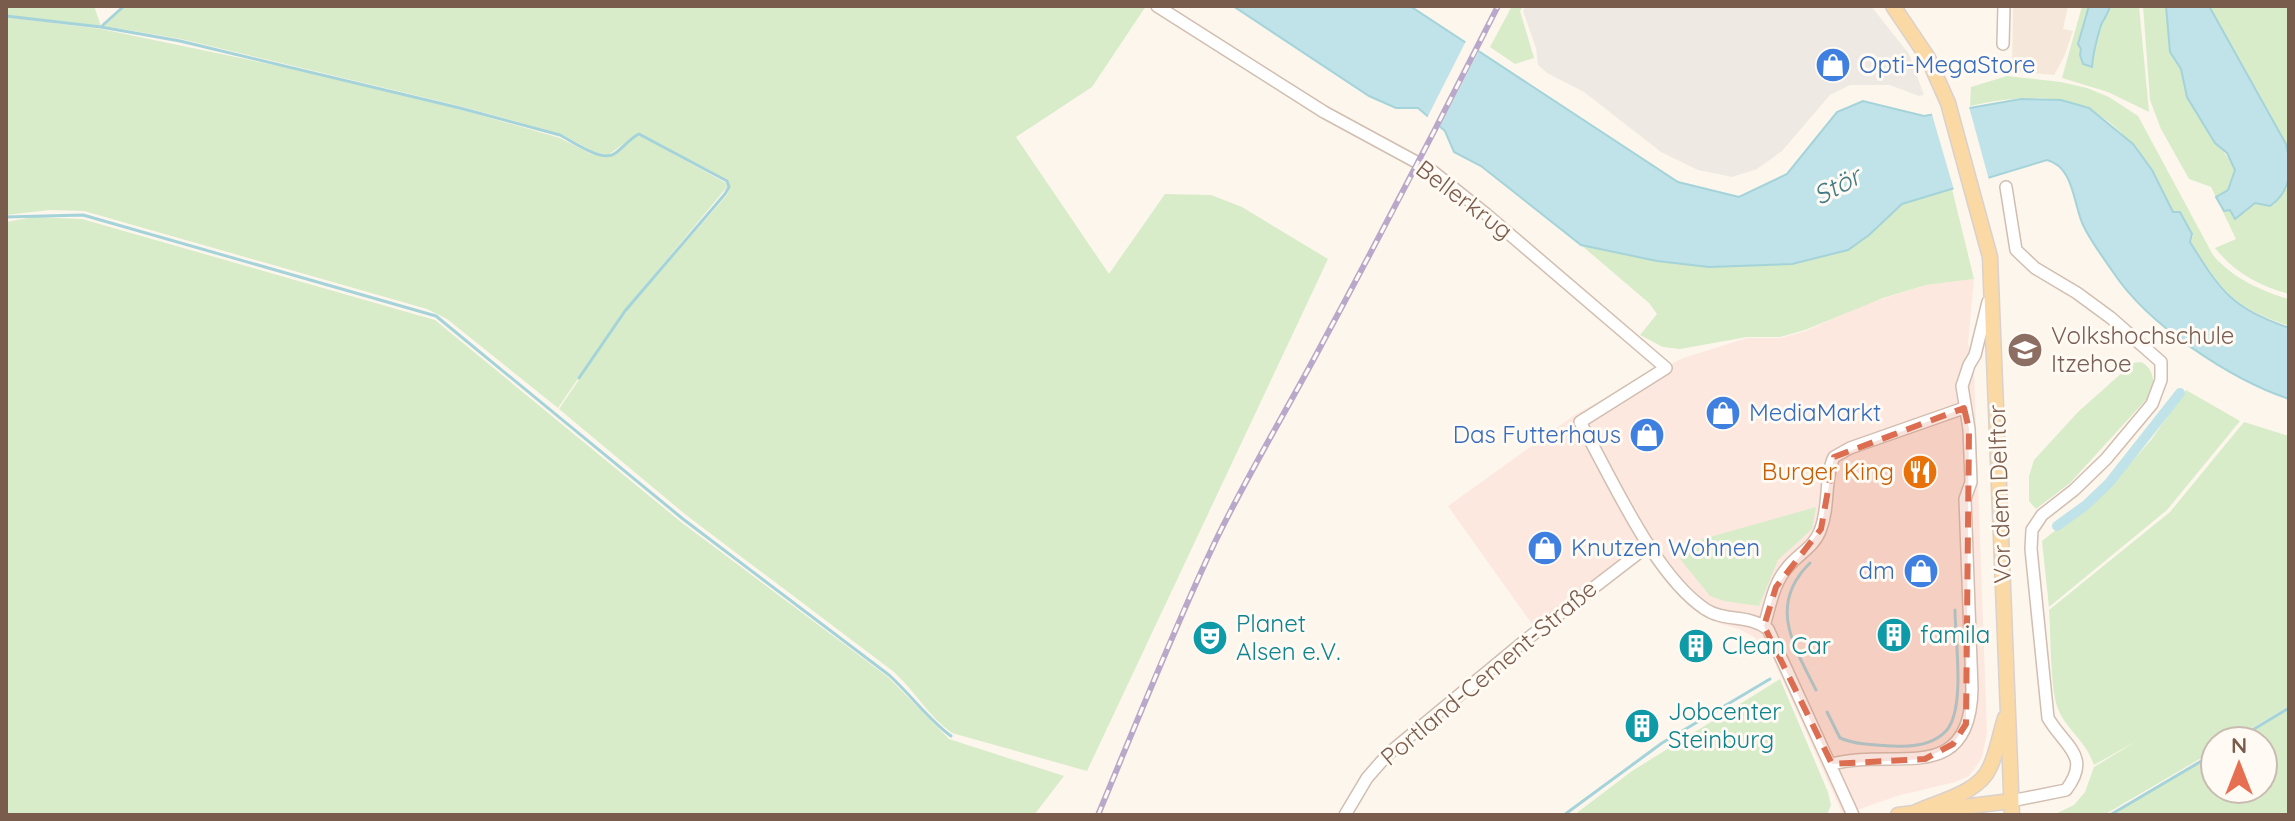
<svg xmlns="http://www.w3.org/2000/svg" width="2295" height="821" viewBox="0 0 2295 821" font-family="Quicksand,sans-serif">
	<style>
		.residential { fill: #f5e8da }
		.commercial { fill: #fde8e0 }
		.industrial { fill: #efe9e4 }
		.green { fill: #d8ecc9 }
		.water { fill: #bfe3e8; stroke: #a5d3da; stroke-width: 2 }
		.pier { fill: #fdf6ec }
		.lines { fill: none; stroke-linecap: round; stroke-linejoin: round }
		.stream { stroke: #a5d3da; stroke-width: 3 }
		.canal { stroke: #bfe3e8; stroke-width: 10 }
		.minor-casing { stroke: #d1beb0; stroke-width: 14 }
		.major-casing { stroke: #dad1cd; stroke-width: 17 }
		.minor { stroke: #fff; stroke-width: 11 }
		.major { stroke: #fbd9a5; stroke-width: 14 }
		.rail-casing { stroke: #b9a8c9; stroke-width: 6 }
		.rail { stroke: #fffaf3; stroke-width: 3; stroke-dasharray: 9; stroke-linecap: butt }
		.marked { fill: #dc6d51; fill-opacity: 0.2; stroke: #dc6d51; stroke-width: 6; stroke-dasharray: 16 10; stroke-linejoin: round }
		.labels { text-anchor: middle; stroke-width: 6; stroke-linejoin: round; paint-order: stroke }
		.shop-label { font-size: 24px; fill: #366cbe; stroke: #fffaf3; text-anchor: start }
		.street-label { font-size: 24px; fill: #7a5c4d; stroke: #fffaf3 }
		.education-label { font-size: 24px; fill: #785e54; stroke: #fffaf3; text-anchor: start }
		.food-label { font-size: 24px; fill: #c56008; stroke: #fffaf3; text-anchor: end }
		.culture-label { font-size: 24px; fill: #0d838f; stroke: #fffaf3; text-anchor: start }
		.water-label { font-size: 26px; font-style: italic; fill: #437c86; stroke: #fffaf3 }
	</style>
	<rect width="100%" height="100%" fill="#fdf6ec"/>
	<path class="residential" d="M2013 6H2068L2063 29 2073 31 2064 57 2054 75 2012 71Z"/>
	<path class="commercial" d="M1974 279 1968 344 1974 370 1987 733 1982 758 1969 776 1955 782 1897 796 1843 815 1770 652 1754 637 1739 629 1721 624 1695 606 1643 542 1534 627 1448 506 1576 414 1683 358 1747 338H1780L1806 331 1866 304 1926 285Z"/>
	<path class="industrial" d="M1526 6H1871L1909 54 1924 95 1919 96 1890 85H1850L1830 95 1782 151 1757 169 1732 177 1698 170 1661 152 1584 92 1547 73 1538 65 1536 48 1523 11Z"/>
	<path class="green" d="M6 6H94L101 26 6 15Z
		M125 6H1146L1092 87 1016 137 1109 274 1165 194 1211 195 1242 207 1328 259 1087 771 952 733C929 717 915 691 894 672L686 515 559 409 625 312 727 195 730 187 728 180 639 133 608 155 592 151 561 134 460 106 181 39 104 26Z
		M1512 6H1523L1520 11 1534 58 1515 64 1490 47Z
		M2082 6H2089L2078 44 2092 66C2093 52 2096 37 2101 25 2104 17 2108 15 2110 6H2139L2149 112 2108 92 2062 78Z
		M2143 6H2166L2170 52 2181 69 2187 97 2234 167C2237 188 2222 196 2235 219L2255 203 2278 200 2289 185V294C2259 286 2234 272 2215 248L2236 239 2211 187 2189 179 2161 129 2150 100Z
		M2209 6H2289V156L2268 111Z
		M6 17 101 29 288 68 459 109 560 138 591 154 609 157 615 155 621 147 639 135 726 183 727 187 624 311 558 408 447 319 427 309 84 211 50 210 6 215Z
		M2007 76 2061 82 2087 88 2109 97 2138 116 2213 255C2232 278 2261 291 2289 299V326C2231 306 2223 292 2191 242L2193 235 2180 211H2173C2125 114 2081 81 1970 106L1971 87Z
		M1952 189 1974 279 1926 285 1883 298 1805 330 1780 337H1747L1680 349 1663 347 1640 335 1657 314 1649 303 1581 245 1657 261 1709 267 1792 264 1848 250 1869 235 1902 205Z
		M34 217 82 219 435 320 681 522 888 677 949 739 1064 776 1034 815H6V222Z
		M2141 362C2153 368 2154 379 2154 391L2070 483 2036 509 2029 501V476L2034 460 2078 412 2133 363Z
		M2186 390 2240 421 2167 510 2049 607 2042 541 2108 489 2151 440Z
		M2244 422 2289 436V706L2230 741H2215V750L2104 815H2053L2074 805 2085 792 2094 767 2140 739 2094 765C2085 739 2064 728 2057 706 2050 684 2051 636 2049 610L2170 512Z
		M1816 507 1812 529 1778 560 1759 606 1724 601 1710 596 1680 559 1699 540Z
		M1780 679 1828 792 1831 805 1827 815H1574L1632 771Z
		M2289 709V815H2112L2215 753V789H2263V741H2236Z"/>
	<path class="water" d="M1233 6H1410L1678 182 1739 197 1787 174 1837 112 1863 101 1924 116 2021 99 2061 100 2089 108 2133 144 2152 170 2173 212H2180L2192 234 2190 242C2222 293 2231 307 2289 328V399C2230 379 2148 325 2113 272 2103 257 2091 242 2083 225 2073 203 2074 167 2047 160L1902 204 1869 235 1848 250 1792 264 1709 267 1657 261 1581 245 1481 166 1454 152 1445 131 1418 108H1396L1369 96Z
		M2089 6H2110C2108 15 2104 18 2101 25 2097 38 2093 52 2092 67L2083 64 2080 55 2081 49 2078 44Z
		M2166 6H2209L2286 144C2292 168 2292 191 2270 206L2255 203 2235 219 2230 210 2224 211 2216 197 2228 190 2235 170 2227 153 2215 143 2187 97 2181 69 2170 52Z"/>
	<path class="pier" d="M1467 39 1480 48 1438 130 1426 120Z
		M1968 103 1989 180 1954 190 1931 111Z"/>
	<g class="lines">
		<path class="stream" d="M6 16 101 27 180 41 460 108 560 135C572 141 601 162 614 154 622 149 629 139 639 134L727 181 729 187 725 194 625 311 579 378
			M103 25 124 6
			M6 217 83 215 436 316 683 519 889 675C911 695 928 719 951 736
			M1810 563C1767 605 1794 646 1816 690
			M1827 712 1840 738C1857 745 1876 745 1894 746 1912 747 1933 745 1946 731 1966 709 1955 639 1955 610
			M2234 741 2289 708
			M1564 815 1662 743 1770 679
			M2110 815 2215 753"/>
		<path class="canal" d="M2057 526 2086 505 2109 483 2180 393"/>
		<defs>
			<path id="minor" d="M1157 6 1324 112 1431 170 1486 214 1666 368 1580 422C1611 476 1653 574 1705 609 1724 622 1749 614 1768 629L1853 815
				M2003 44 2004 6
				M2006 187 2016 250 2035 268 2077 293 2111 318 2161 362V380L2152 404 2106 459 2074 490 2042 515 2032 530 2031 549 2048 718C2065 747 2092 756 2066 790L2011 801
				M1764 626C1770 607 1773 584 1787 568 1797 555 1814 547 1820 531 1830 507 1824 478 1834 457L1850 448 1964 408
				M1832 764C1893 747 1970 788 1972 689L1965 499 1971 482 1969 429 1962 386 1969 365 1975 355 1988 302
				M1345 815 1367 778 1388 754 1527 639 1649 545"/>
			<path id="major" d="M1893 6 1928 58 1948 103 1990 257 2012 815
				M1916 812C1940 801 1979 793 1990 767 1997 752 2000 734 2005 718
				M1898 815 2011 801"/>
		</defs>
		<use href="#minor" class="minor-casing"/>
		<use href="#major" class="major-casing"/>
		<use href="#minor" class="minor"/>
		<use href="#major" class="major"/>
		<defs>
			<path id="rail" d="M1098 815C1136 724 1173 631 1215 542 1246 478 1282 418 1316 355 1378 240 1439 123 1498 6"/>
		</defs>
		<use href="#rail" class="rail-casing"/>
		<use href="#rail" class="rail"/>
	</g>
	<path class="marked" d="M1964 408 1969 429 1966 724 1953 744 1925 759 1832 764 1764 626 1776 587 1821 529 1834 457Z"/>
	<defs>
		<symbol id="shop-disc" viewBox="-11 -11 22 22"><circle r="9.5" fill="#3f7fe0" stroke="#fffaf3"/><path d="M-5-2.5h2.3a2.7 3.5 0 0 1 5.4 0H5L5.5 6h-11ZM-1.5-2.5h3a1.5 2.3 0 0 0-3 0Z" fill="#fff"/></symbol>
		<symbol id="university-disc" viewBox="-11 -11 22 22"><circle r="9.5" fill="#8d6e63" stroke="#fffaf3"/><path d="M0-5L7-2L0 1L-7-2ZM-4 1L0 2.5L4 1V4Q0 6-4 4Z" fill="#fff"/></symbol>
		<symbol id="restaurant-disc" viewBox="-11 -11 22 22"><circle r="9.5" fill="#e8710a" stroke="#fffaf3"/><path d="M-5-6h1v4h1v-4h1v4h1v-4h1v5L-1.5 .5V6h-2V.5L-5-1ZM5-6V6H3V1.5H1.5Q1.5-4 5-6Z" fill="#fff"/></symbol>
		<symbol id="building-disc" viewBox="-11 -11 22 22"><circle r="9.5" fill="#0f9aa8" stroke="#fffaf3"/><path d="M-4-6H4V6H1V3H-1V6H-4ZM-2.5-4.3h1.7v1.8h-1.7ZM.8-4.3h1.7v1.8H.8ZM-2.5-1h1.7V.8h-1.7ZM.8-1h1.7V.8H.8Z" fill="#fff"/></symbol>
		<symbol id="theatre-disc" viewBox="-11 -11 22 22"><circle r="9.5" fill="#0f9aa8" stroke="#fffaf3"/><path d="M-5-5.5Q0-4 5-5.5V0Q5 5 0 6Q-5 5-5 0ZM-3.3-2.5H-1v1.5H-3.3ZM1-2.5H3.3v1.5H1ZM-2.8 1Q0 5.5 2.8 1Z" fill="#fff"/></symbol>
	</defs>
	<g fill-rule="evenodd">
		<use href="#shop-disc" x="1813" y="45" width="40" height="40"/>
		<use href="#university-disc" x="2005" y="330" width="40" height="40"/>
		<use href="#shop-disc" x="1703" y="393" width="40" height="40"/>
		<use href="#shop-disc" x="1627" y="415" width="40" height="40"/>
		<use href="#restaurant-disc" x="1900" y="452" width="40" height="40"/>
		<use href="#shop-disc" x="1525" y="528" width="40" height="40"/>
		<use href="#shop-disc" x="1901" y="551" width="40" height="40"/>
		<use href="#building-disc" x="1874" y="615" width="40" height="40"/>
		<use href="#theatre-disc" x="1190" y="618" width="40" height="40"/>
		<use href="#building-disc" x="1676" y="626" width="40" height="40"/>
		<use href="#building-disc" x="1622" y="706" width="40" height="40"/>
	</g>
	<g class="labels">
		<g class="shop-label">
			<text x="1859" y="73">Opti-MegaStore</text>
			<text x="1749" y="421">MediaMarkt</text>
			<text x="1621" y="443" text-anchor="end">Das Futterhaus</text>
			<text x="1571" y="556">Knutzen Wohnen</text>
			<text x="1895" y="579" text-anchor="end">dm</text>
		</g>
		<g class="street-label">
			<text transform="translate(1464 200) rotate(37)" y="8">Bellerkrug</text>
			<text transform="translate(2000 494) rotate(-92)" y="8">Vor dem Delftor</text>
			<text transform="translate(1489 673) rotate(-40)" y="8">Portland-Cement-Straße</text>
		</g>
		<g class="education-label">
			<text x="2051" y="344">Volkshochschule<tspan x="2051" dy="28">Itzehoe</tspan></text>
		</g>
		<g class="food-label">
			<text x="1894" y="480">Burger King</text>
		</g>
		<g class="culture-label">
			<text x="1236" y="632">Planet<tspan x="1236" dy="28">Alsen e.V.</tspan></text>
			<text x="1920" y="643">famila</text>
			<text x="1722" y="654">Clean Car</text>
			<text x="1668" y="720">Jobcenter<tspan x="1668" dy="28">Steinburg</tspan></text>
		</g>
		<g class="water-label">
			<text transform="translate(1837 186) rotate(-28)" y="9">Stör</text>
		</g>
	</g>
	<rect width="2295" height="821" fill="none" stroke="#7a5c4d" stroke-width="16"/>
	<g transform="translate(2239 765)"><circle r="38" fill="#fffaf3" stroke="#cabbb1" stroke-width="2"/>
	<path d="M0-6L14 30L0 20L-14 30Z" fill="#e76f51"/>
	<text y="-12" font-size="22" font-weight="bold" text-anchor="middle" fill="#7a5c4d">N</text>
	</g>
</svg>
